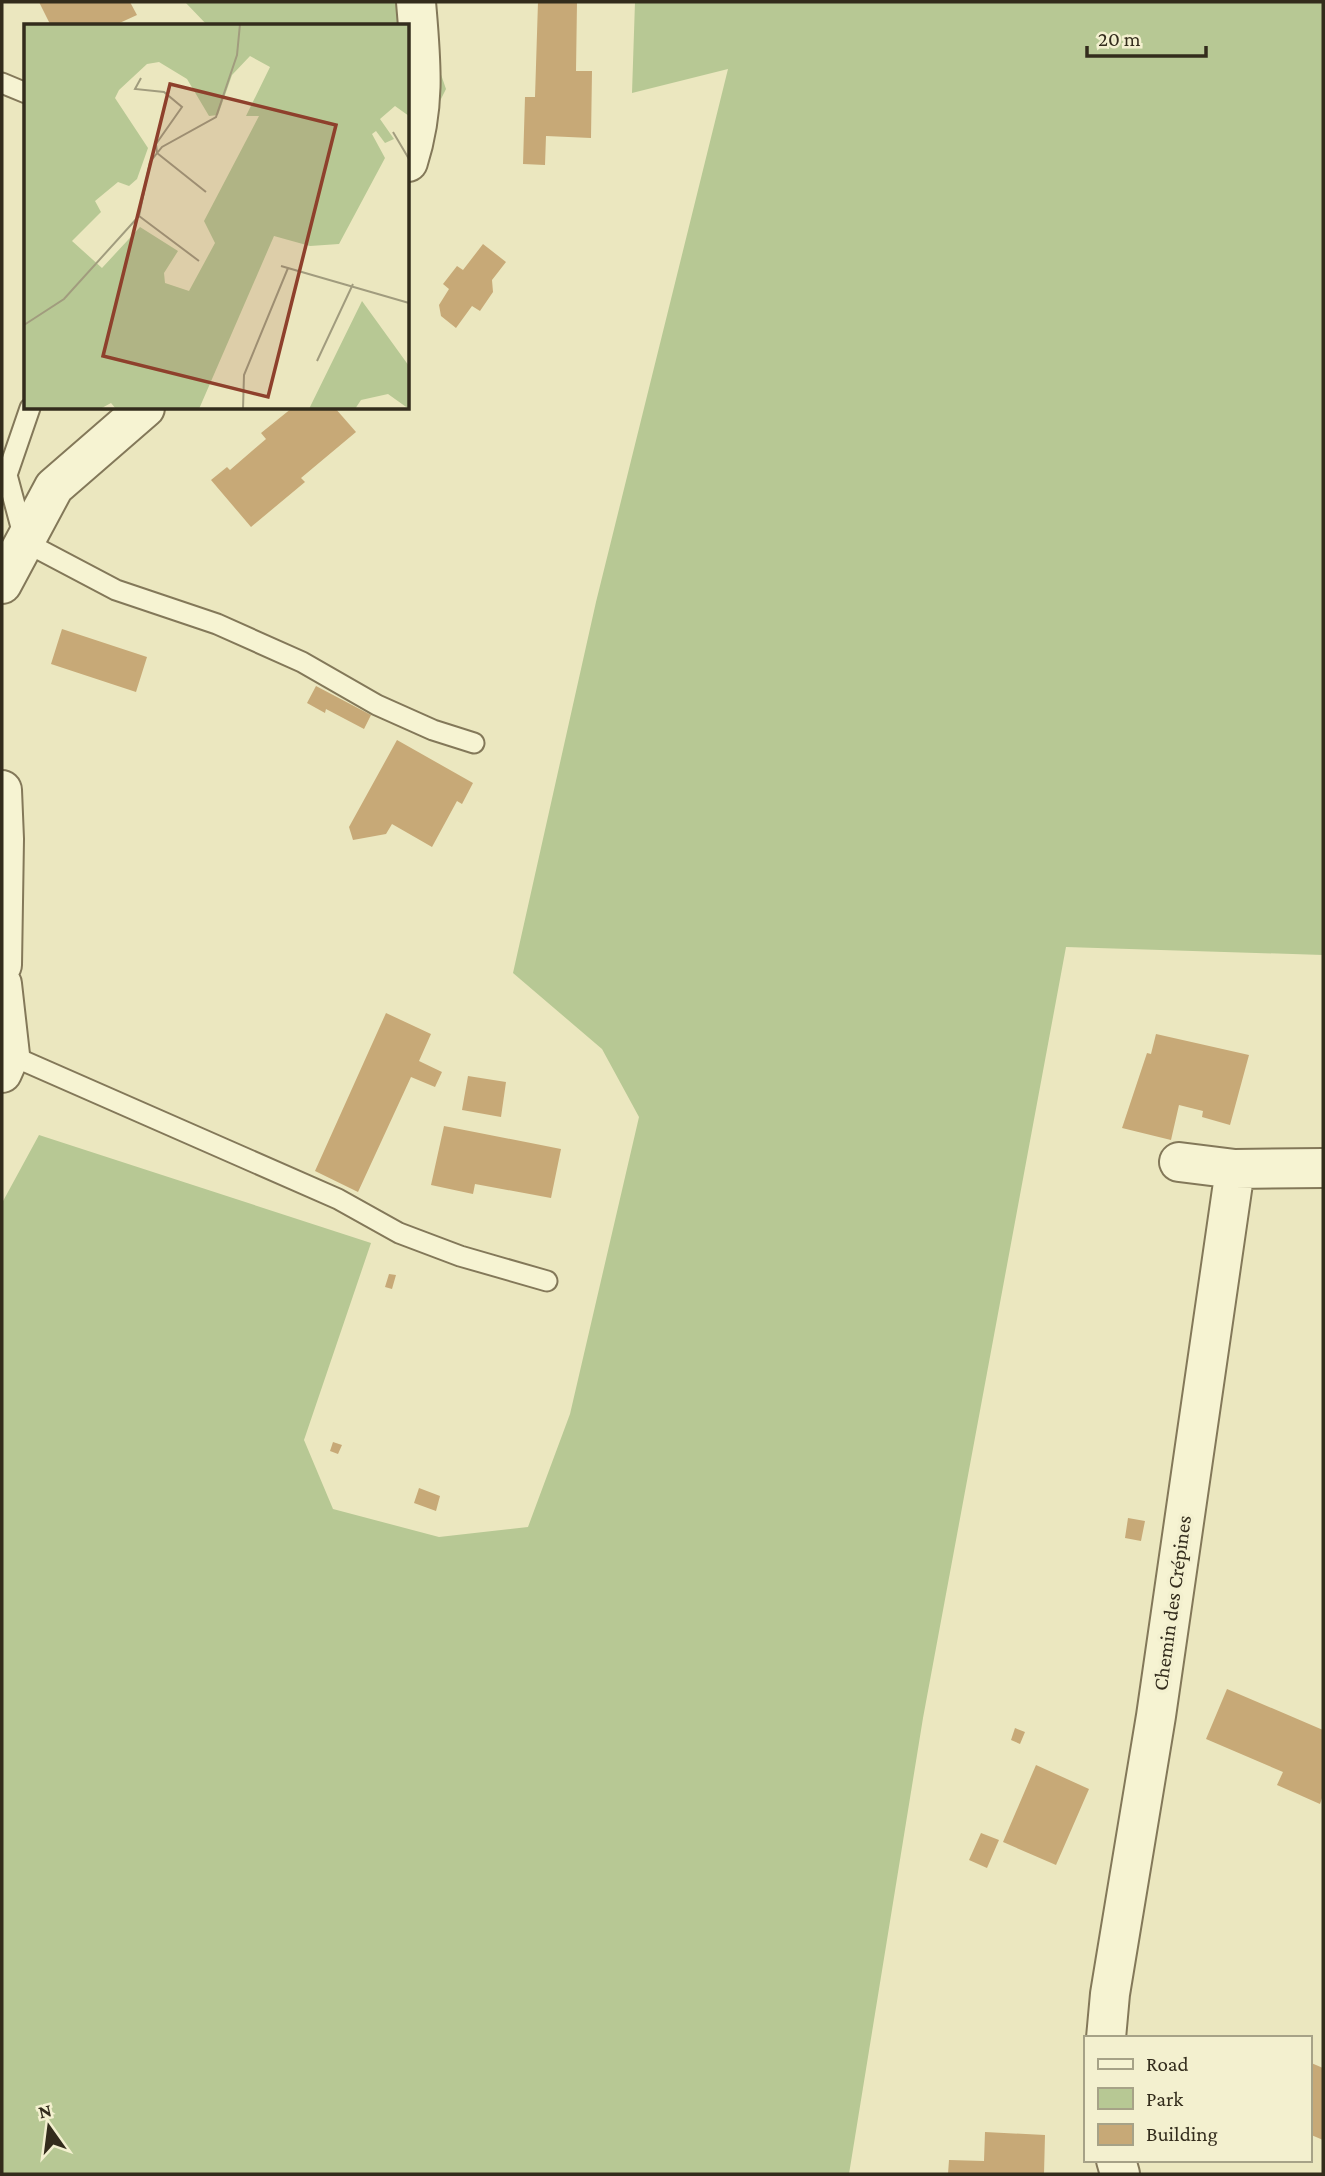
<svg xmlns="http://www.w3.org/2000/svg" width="1325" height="2176" viewBox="0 0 1325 2176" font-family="'Crimson Pro',serif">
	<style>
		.green { fill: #b7c894 }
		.building { fill: #c7a977 }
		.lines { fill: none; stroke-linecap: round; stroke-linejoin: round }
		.service-casing { stroke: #837859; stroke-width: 23 }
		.minor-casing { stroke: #837859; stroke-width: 42 }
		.service { stroke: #f6f3d2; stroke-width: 19 }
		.minor { stroke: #f6f3d2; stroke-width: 38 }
		.labels { text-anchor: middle; stroke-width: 7; stroke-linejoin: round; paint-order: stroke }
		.street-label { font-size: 21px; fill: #332c1c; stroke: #f3f0cf }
		.inset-road { fill: none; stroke: #a19c7e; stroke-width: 2 }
		.view { fill: #8e402c; fill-opacity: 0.15; stroke: #8e402c; stroke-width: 3.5 }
		.inset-edge { fill: none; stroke: #332c1c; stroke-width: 3.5 }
	</style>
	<rect width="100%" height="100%" fill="#ebe7bf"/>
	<path class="green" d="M185 2H416L446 89 419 143 408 26H208Z
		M635 2H1323V955L1066 947 923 1718 849 2174H2V1203L39 1135 371 1243 304 1440 333 1509 439 1537 528 1527 570 1414 639 1117 602 1049 513 973 596 602 728 69 632 93Z"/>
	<path class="building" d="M39 2H130L137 15 113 26H51Z
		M538 2H577L576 71H592L591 138 546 136 545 165 523 164 525 97H535Z
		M483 244 506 262 492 280 493 292 480 311 472 306 456 328 441 316 439 305 449 289 443 284 457 266 463 270Z
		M292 408H335L356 432 301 478 305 482 251 527 211 480 227 467 230 470 266 439 261 433Z
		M62 629 147 657 136 692 51 664Z
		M316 686 371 715 364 729 326 709 325 713 307 703Z
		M397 740 473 783 462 804 457 801 432 847 392 824 386 834 353 840 349 827Z
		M386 1013 431 1034 419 1061 442 1072 435 1087 411 1077 358 1192 315 1171Z
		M1156 1034 1249 1055 1230 1125 1202 1117 1203 1111 1179 1105 1171 1140 1122 1128 1147 1053 1151 1054Z
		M468 1076 506 1082 501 1117 462 1110Z
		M444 1126 561 1149 551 1198 475 1184 473 1194 431 1185Z
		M389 1274 396 1275 392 1289 385 1287Z
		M333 1442 342 1445 338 1454 330 1451Z
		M419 1488 440 1496 436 1511 414 1503Z
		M1128 1518 1145 1521 1141 1541 1125 1538Z
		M1227 1689 1323 1730V1795L1320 1804 1277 1785 1283 1772 1206 1739Z
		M1015 1728 1025 1732 1020 1744 1011 1740Z
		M1036 1765 1089 1789 1056 1865 1003 1842Z
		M981 1833 999 1840 987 1868 969 1860Z
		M1309 2062 1323 2068V2140L1309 2134Z
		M985 2132 1045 2135 1044 2174H948L949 2160 984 2161Z"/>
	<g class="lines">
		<defs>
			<path id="service" d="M2 83 26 93
				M30 408 7 475 25 542 116 590 217 624 302 662 377 705 433 730 474 743
				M10 1055 338 1199 399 1233 460 1256 547 1281"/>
			<path id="minor" d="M408 162C426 105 421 61 416 2
				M2 584 54 487 145 408
				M2 790 4 839 2 965
				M2 984 10 1055 2 1073
				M1179 1162 1235 1169 1323 1168
				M1106 2038 1110 1994 1156 1716 1235 1169
				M1116 2160 1120 2174"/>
		</defs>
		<use href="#service" class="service-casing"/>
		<use href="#minor" class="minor-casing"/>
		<use href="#service" class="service"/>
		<use href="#minor" class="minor"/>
	</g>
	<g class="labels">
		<g class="street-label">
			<text transform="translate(1172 1603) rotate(-82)" y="7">Chemin des Crépines</text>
		</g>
	</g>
	<g transform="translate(24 24)">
		<rect width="385" height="385" fill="#ebe7bf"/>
		<path d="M0 0H385V92L371 82 356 95 370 115 361 119 352 107 348 110 361 134 315 220 286 222 250 212 175 385H92L87 379 76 385H0ZM226 32 246 43 222 92H235L180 197 191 219 165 267 141 259 140 249 154 227 116 203 78 244 48 217 77 188 71 177 94 158 105 162 113 155 124 124 91 74 95 66 123 40 135 38 163 55 185 92 194 91 208 51ZM338 277 385 342V385L364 370 337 376 331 385H285Z" fill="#b7c894" fill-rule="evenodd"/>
		<path class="inset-road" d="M117 54 111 65 140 68 158 83 132 120 133 129 182 168M369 108 385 135M115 192 175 237M257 242 385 279M0 301 40 275 115 192 126 138 138 123 192 93 213 31 216 0M293 337 329 260M219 385 220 351 264 244"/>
		<path class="view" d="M146 60 312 101 244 373 79 332Z"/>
		<rect width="385" height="385" class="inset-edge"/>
	</g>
	<rect width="1325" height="2176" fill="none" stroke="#332c1c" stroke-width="7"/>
	<rect x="1084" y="2036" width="228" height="126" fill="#f3f0cf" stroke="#a6a287" stroke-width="2"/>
	<rect x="1098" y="2059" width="35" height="10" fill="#f6f3d2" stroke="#a6a287" stroke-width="2"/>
	<text x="1146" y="2071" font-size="21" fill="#332c1c">Road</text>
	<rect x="1098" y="2088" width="35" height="21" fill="#b7c894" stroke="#a6a287" stroke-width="2"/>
	<text x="1146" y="2106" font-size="21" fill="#332c1c">Park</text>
	<rect x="1098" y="2124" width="35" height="21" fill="#c7a977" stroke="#a6a287" stroke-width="2"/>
	<text x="1146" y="2141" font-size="21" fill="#332c1c">Building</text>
	<g transform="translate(49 2127) rotate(346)" stroke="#f3f0cf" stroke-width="5" paint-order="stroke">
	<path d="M0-5L12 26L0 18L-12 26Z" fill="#332c1c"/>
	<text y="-10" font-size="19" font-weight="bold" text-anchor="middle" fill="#332c1c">N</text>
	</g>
	<path d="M1087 46v10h119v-10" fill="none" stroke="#332c1c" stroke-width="3.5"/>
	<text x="1098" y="46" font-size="21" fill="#332c1c" stroke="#f3f0cf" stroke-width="5" paint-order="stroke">20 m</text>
</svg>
